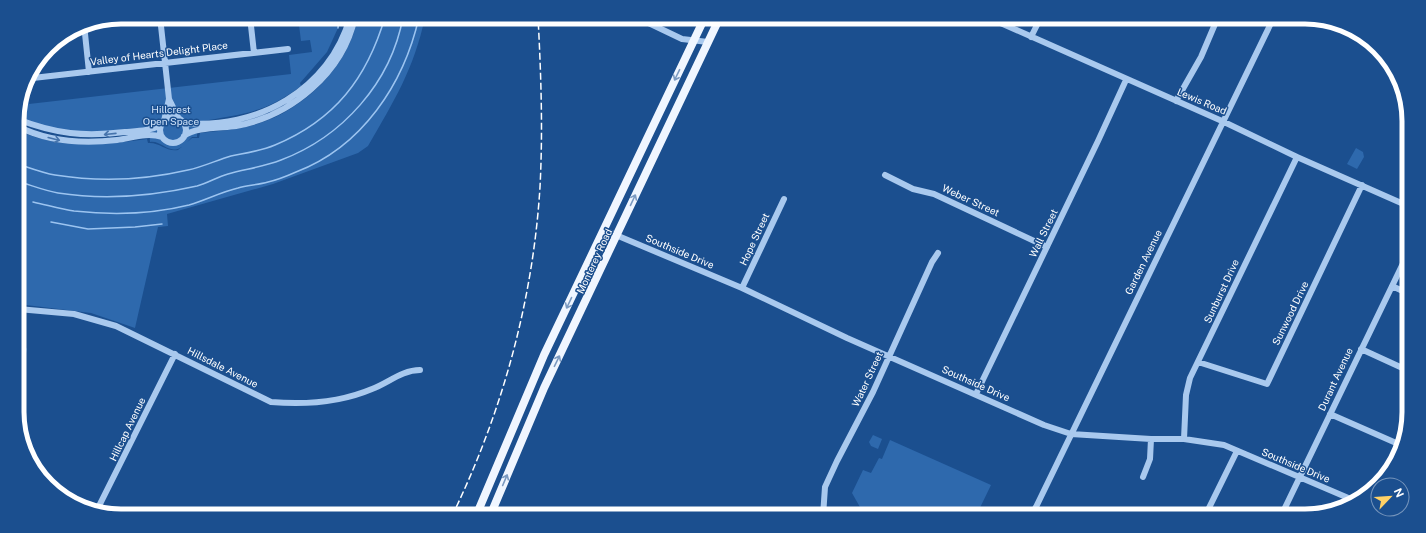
<svg xmlns="http://www.w3.org/2000/svg" width="1426" height="533" viewBox="0 0 1426 533" font-family="'Public Sans',sans-serif">
	<style>
		.green { fill: #2e69ad }
		.lines { fill: none; stroke-linecap: round; stroke-linejoin: round }
		.stream { stroke: #9cc4f0; stroke-width: 1.5 }
		.minor { stroke: #a9c9ee; stroke-width: 6 }
		.major { stroke: #f0f6ff; stroke-width: 8 }
		.rail { stroke: #fff; stroke-width: 1.5; stroke-dasharray: 7 3; stroke-linecap: butt }
		.oneway { stroke: #7b9ac1 }
		.oneway2 { stroke: #4674ac }
		.labels { text-anchor: middle; stroke-width: 3; stroke-linejoin: round; paint-order: stroke }
		.street-label { font-size: 10px; fill: #fff; stroke: #1b4f8f }
		.park-label { font-size: 10px; fill: #cfe3fa; stroke: #1b4f8f }
		.rim { fill: none; stroke: #fff; stroke-width: 5 }
	</style>
	<rect width="100%" height="100%" fill="#1b4f8f"/>
	<path class="green" d="M298 17H343L327 52 300 83 301 86C264 114 241 114 197 122V137H192C188 141 185 145 180 148 168 154 161 140 150 142L149 130 74 135 17 119 27 78 29 104 291 74 289 55 312 52 310 40 301 41Z
		M358 17H425C414 69 394 101 368 146L358 153 273 184 167 214 168 226 158 227 135 328 91 313 18 304 17 130C59 150 103 145 147 139L148 143C160 142 166 152 178 150L192 138H199L200 133C219 131 239 130 257 124 304 110 349 66 358 17Z
		M1356 148 1363 152 1364 157 1357 169 1347 164Z
		M18 346H25L27 349 24 362 19 360Z
		M873 435 882 439 878 449 871 446 869 442Z
		M890 440 991 485 976 516H865L852 493 863 470 871 473 879 458 882 459Z"/>
	<g class="lines">
		<path class="stream" d="M338 28 339 17
			M18 164C30 168 43 173 55 175 99 182 145 180 188 170 203 167 217 160 231 156 246 153 261 151 275 145 335 120 367 78 385 17
			M20 182C33 186 46 191 58 193 103 200 153 196 197 186 208 183 217 177 228 174 246 169 263 167 281 160 342 137 391 83 403 17
			M33 202C47 205 61 209 74 211 111 215 153 214 189 205 206 200 221 192 238 188 247 185 258 185 268 182 277 180 287 176 296 172 362 147 404 84 419 17
			M51 222 88 229 135 227 162 224"/>
		<path class="minor" d="M160 17 169 99 179 119
			M250 17 254 53
			M636 17 682 39 708 42
			M987 17 1222 121 1297 157 1408 206
			M84 24 89 72
			M1031 37 1041 17
			M33 78 288 49
			M1176 101 1201 57 1218 17
			M160 130a13 13 0 1 1 26 0a13 13 0 1 1-26 0Z
			M17 119C56 134 84 137 125 132 138 131 150 131 161 125
			M164 121 169 99
			M184 123C256 130 330 90 350 17
			M17 126C48 142 83 144 117 140 132 138 147 132 162 137
			M184 136C194 127 222 128 236 126 291 116 343 73 355 17
			M885 175 913 189 934 194 1047 247
			M604 230 742 288 847 338 1044 425 1071 434 1151 439H1184L1224 445 1353 500
			M1392 286 1409 294
			M742 288 784 199
			M18 309 74 314 116 326 271 402C306 405 339 403 372 389 388 383 402 370 420 370
			M1361 349 1409 371
			M1198 362 1267 384 1362 185
			M976 394 1098 141 1126 80
			M1330 414 1403 446
			M1184 439 1186 395 1190 378 1297 157
			M1143 477 1150 459 1151 439
			M96 512 175 354
			M823 516 825 487 837 461 873 392 932 262 938 253
			M1030 516 1036 507 1274 17
			M1205 516 1237 451
			M1281 516 1409 251"/>
		<path class="major" d="M476 516 544 355 705 17
			M490 516 544 388 720 17"/>
		<path class="rail" d="M452 516C502 413 533 301 540 187 543 130 541 74 538 17"/>
	</g>
	<defs><path id="oneway-shaft" d="M-6 0H5M1.5-3L5.5 0L1.5 3" fill="none" stroke-width="1.6" stroke-linecap="round" stroke-linejoin="round"/></defs>
	<g class="oneway">
		<use href="#oneway-shaft" transform="translate(677 75) rotate(116)"/>
		<use href="#oneway-shaft" transform="translate(633 200) rotate(-65)"/>
		<use href="#oneway-shaft" transform="translate(569 303) rotate(115)"/>
		<use href="#oneway-shaft" transform="translate(557 361) rotate(-64)"/>
		<use href="#oneway-shaft" transform="translate(505 480) rotate(-67)"/>
	</g>
	<g class="oneway2">
		<use href="#oneway-shaft" transform="translate(110 134) rotate(174)"/>
		<use href="#oneway-shaft" transform="translate(54 139) rotate(14)"/>
	</g>
	<g class="labels">
		<g class="street-label">
			<text transform="translate(159 53) rotate(-7)" y="4">Valley of Hearts Delight Place</text>
			<text transform="translate(1202 101) rotate(23)" y="4">Lewis Road</text>
			<text transform="translate(971 200) rotate(25)" y="4">Weber Street</text>
			<text transform="translate(1043 233) rotate(-64)" y="4">Wall Street</text>
			<text transform="translate(754 239) rotate(-65)" y="4">Hope Street</text>
			<text transform="translate(680 251) rotate(23)" y="4">Southside Drive</text>
			<text transform="translate(594 261) rotate(-65)" y="4">Monterey Road</text>
			<text transform="translate(1143 262) rotate(-64)" y="4">Garden Avenue</text>
			<text transform="translate(1221 291) rotate(-65)" y="4">Sunburst Drive</text>
			<text transform="translate(1290 313) rotate(-64)" y="4">Sunwood Drive</text>
			<text transform="translate(223 367) rotate(27)" y="4">Hillsdale Avenue</text>
			<text transform="translate(867 379) rotate(-65)" y="4">Water Street</text>
			<text transform="translate(1335 379) rotate(-65)" y="4">Durant Avenue</text>
			<text transform="translate(976 383) rotate(24)" y="4">Southside Drive</text>
			<text transform="translate(127 429) rotate(-64)" y="4">Hillcap Avenue</text>
			<text transform="translate(1296 465) rotate(23)" y="4">Southside Drive</text>
		</g>
		<g class="park-label">
			<text x="171" y="113">Hillcrest<tspan x="171" dy="12">Open Space</tspan></text>
		</g>
	</g>
	<path d="M0 0H1426V533H0ZM121 24H1305A97 97 0 0 1 1402 121V412A97 97 0 0 1 1305 509H121A97 97 0 0 1 24 412V121A97 97 0 0 1 121 24Z" fill="#1b4f8f" fill-rule="evenodd"/>
	<path class="rim" d="M121 24H1305A97 97 0 0 1 1402 121V412A97 97 0 0 1 1305 509H121A97 97 0 0 1 24 412V121A97 97 0 0 1 121 24Z"/>
	<g transform="translate(1390 497) rotate(65)"><circle r="19" fill="#1b4f8f" stroke="#7695bc"/>
	<path d="M0-3L7 15L0 10L-7 15Z" fill="#ffd166"/>
	<text y="-6" font-size="11" font-weight="bold" text-anchor="middle" fill="#ffffff">N</text>
	</g>
</svg>
